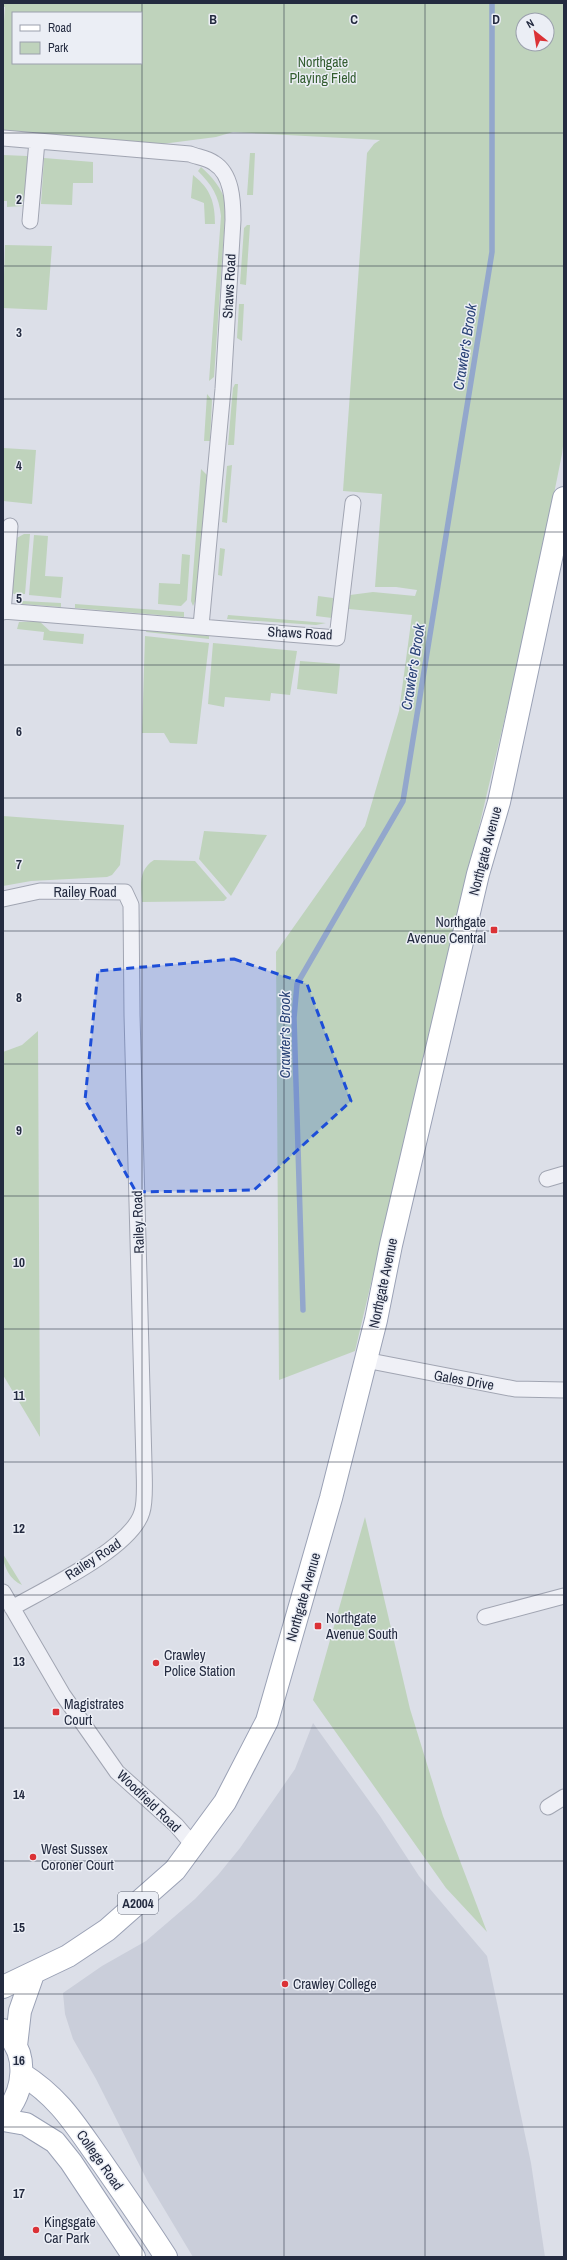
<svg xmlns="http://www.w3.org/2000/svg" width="567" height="2260" viewBox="0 0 567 2260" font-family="'Archivo Narrow',sans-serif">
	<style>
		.built { fill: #caceda }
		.green { fill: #bfd3bc; fill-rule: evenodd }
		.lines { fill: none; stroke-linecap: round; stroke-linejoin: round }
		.stream { stroke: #93a7cc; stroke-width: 5.5 }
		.minor-casing { stroke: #a1a5b2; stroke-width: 17 }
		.primary-casing { stroke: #9aa1b5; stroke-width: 24 }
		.minor { stroke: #eff0f6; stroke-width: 15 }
		.primary { stroke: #fff; stroke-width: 22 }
		.marked { fill: #1d4ed8; fill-opacity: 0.2; stroke: #1d4ed8; stroke-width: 3; stroke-dasharray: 8 5; stroke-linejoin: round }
		.grid { fill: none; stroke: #242b40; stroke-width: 1; stroke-opacity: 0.55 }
		.poi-dot { fill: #db3236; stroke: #ebeef5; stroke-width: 1.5 }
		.labels { text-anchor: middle; stroke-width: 3; stroke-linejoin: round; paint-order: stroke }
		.shield { fill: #ebeef5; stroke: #606676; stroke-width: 1 }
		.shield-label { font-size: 13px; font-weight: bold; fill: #242b40 }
		.park-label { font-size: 14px; fill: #335d30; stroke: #ebeef5 }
		.street-label { font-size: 14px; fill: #242b40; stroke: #ebeef5 }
		.poi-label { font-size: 14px; fill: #242b40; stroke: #ebeef5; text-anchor: start }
		.water-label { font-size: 15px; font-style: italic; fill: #2a4377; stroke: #ebeef5 }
		.grid-label { font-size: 13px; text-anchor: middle; font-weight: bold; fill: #242b40; stroke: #ebeef5; stroke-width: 3; stroke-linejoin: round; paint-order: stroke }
	</style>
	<rect width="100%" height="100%" fill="#dcdfe8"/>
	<path class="built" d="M313 1723 380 1816 419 1876 487 1956 531 2163 545 2257H193L148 2182 96 2079 73 2039 65 2014 63 1993 102 1966 146 1941 195 1899 218 1875 240 1848 295 1769Z"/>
	<path class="green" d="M3 3H564V438L562 454 532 603 355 1351 279 1380 276 952 365 826 399 711 412 615 349 609 350 595 373 592 415 596 417 590 396 587H375L382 494 343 491 367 153 374 144 380 140 233 132 216 137 162 144 3 131V35L5 7H3ZM13 13H141V63H13ZM523 20H547V44H523Z
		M250 153H255L253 195H247Z
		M3 155 27 156 28 163 23 206 7 207V201H3Z
		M44 158 93 162V183H73L72 205 41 204Z
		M201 167C213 178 221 187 226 203L214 377 209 381 221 216C219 196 212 185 198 171Z
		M193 175C211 189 215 203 215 224H205L204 203 191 198Z
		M247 225H250L246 285 240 284 244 228Z
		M5 245 52 246 47 310 3 308Z
		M239 304H244L242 341 237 338Z
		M235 384H238L234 445H228L233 388Z
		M207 394 212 400 210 441H204Z
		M3 448 36 450 32 504 3 501Z
		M232 465 227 523 222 522 227 466Z
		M201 469 207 475 197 597 193 606 191 601Z
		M24 534H30L25 594H14L10 591 13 540Z
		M34 535 48 536 45 576 63 577 61 598 29 595Z
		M220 548 225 549 222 576 218 575Z
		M182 554 190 555 187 600 181 606 158 604 159 583 180 584Z
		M318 596 333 598 332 618 316 616Z
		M22 601 61 603V607L22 604Z
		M75 604 184 612V617L75 608Z
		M228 615 326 623 316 625 227 619Z
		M39 621 50 631 84 634 83 644 43 640 44 632 17 629 19 622Z
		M147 628 209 636V639L146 632Z
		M145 636 209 643 197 744 170 743 164 733H142Z
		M213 643 297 651 290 695 271 693 270 701 225 697 224 707 208 704Z
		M300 661 340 664 337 694 297 689Z
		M3 816 124 825 120 865 112 875 107 877 31 881 3 886Z
		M204 831 267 835 231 896 199 859Z
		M154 860 195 861 227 898 224 901 142 902C141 885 138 870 154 860Z
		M38 1031 40 1437 3 1375V1052L22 1045Z
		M365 1517 410 1709 443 1816 487 1932 446 1888 313 1700Z
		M3 1554 22 1585C10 1580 3 1566 3 1554Z"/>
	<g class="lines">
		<path class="stream" d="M303 1310 294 1018 297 984 403 801 492 252V3"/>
		<defs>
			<path id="minor" d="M3 138 190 154C197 157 207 158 214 163 232 174 233 201 233 220L223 389 201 626
				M30 221 37 141
				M3 611 337 638 353 503
				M3 612 10 526
				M3 899 40 891 125 892 131 905 132 1015 144 1464C144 1477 146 1500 142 1512 132 1548 45 1589 12 1608
				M547 1179 564 1174
				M365 1360 515 1389 564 1390
				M3 1592 63 1695 117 1772 176 1825 194 1846
				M485 1617 564 1596
				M548 1807 564 1797"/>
			<path id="primary" d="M3 1987 68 1956 107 1930 175 1870 225 1802 267 1721 331 1498 376 1320 391 1245 478 874 499 802 564 498
				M3 2030C30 2053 25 2092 3 2116
				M16 2046 20 2011 33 1974
				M22 2074C61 2099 75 2125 101 2161 123 2193 145 2224 166 2257
				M3 2120 26 2124 55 2142 71 2162 134 2257"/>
		</defs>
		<use href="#minor" class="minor-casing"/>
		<use href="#primary" class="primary-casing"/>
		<use href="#minor" class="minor"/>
		<use href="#primary" class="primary"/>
	</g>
	<path class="marked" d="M234 959 307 984 351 1101 254 1190 136 1192 85 1100 98 971Z"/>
	<path class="grid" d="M142 3V2257M284 3V2257M425 3V2257M3 133H564M3 266H564M3 399H564M3 532H564M3 665H564M3 798H564M3 931H564M3 1064H564M3 1196H564M3 1329H564M3 1462H564M3 1595H564M3 1728H564M3 1861H564M3 1994H564M3 2127H564"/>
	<g class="poi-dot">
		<rect x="490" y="926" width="8" height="8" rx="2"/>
		<rect x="314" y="1622" width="8" height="8" rx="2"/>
		<circle cx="156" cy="1663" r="4"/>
		<rect x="52" y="1708" width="8" height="8" rx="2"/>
		<circle cx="33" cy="1857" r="4"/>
		<circle cx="285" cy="1984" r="4"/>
		<circle cx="36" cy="2230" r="4"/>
	</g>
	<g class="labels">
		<rect class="shield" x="118" y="1892" width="40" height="22" rx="3"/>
		<g class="shield-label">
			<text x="138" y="1908">A2004</text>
		</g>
		<g class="park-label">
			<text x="323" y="67">Northgate<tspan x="323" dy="16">Playing Field</tspan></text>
		</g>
		<g class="street-label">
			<text transform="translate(229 286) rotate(-87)" y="5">Shaws Road</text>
			<text transform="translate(300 633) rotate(3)" y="5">Shaws Road</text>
			<text transform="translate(485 851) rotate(-75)" y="5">Northgate Avenue</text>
			<text x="85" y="897">Railey Road</text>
			<text transform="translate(138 1222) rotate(-92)" y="5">Railey Road</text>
			<text transform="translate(383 1283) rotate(-78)" y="5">Northgate Avenue</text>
			<text transform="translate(464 1380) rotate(10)" y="5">Gales Drive</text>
			<text transform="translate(93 1559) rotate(-33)" y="5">Railey Road</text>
			<text transform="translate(303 1597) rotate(-74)" y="5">Northgate Avenue</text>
			<text transform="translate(149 1801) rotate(44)" y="5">Woodfield Road</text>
			<text transform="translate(100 2160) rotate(55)" y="5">College Road</text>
		</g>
		<g class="poi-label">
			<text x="486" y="927" text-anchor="end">Northgate<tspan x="486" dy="16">Avenue Central</tspan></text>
			<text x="326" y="1623">Northgate<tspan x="326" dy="16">Avenue South</tspan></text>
			<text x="164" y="1660">Crawley<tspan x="164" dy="16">Police Station</tspan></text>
			<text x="64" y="1709">Magistrates<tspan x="64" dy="16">Court</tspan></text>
			<text x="41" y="1854">West Sussex<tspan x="41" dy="16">Coroner Court</tspan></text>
			<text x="293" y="1989">Crawley College</text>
			<text x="44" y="2227">Kingsgate<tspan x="44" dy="16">Car Park</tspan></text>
		</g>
		<g class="water-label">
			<text transform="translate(465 347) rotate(-81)" y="5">Crawter's Brook</text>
			<text transform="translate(413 667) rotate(-81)" y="5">Crawter's Brook</text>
			<text transform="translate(285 1035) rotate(-90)" y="5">Crawter's Brook</text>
		</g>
	</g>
	<g class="grid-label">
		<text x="213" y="24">B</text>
		<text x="354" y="24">C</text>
		<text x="496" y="24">D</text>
		<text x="19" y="204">2</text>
		<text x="19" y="337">3</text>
		<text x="19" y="470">4</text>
		<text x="19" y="603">5</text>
		<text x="19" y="736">6</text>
		<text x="19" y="869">7</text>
		<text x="19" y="1002">8</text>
		<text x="19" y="1135">9</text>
		<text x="19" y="1267">10</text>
		<text x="19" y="1400">11</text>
		<text x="19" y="1533">12</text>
		<text x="19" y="1666">13</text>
		<text x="19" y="1799">14</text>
		<text x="19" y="1932">15</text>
		<text x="19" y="2065">16</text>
		<text x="19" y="2198">17</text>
	</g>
	<rect width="567" height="2260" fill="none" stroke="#242b40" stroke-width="8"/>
	<rect x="12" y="12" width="130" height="52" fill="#ebeef5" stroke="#9ba0ad"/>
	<rect x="20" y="25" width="20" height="6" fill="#ffffff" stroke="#9ba0ad"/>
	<text x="48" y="32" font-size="12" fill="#242b40">Road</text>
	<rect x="20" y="42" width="20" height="12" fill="#bfd3bc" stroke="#9ba0ad"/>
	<text x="48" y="52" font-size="12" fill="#242b40">Park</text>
	<g transform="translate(535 32) rotate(330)"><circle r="19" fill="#ebeef5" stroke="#9ba0ad"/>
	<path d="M0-3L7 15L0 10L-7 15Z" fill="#db3236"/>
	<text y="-6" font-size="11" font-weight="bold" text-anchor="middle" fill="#242b40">N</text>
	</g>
</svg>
